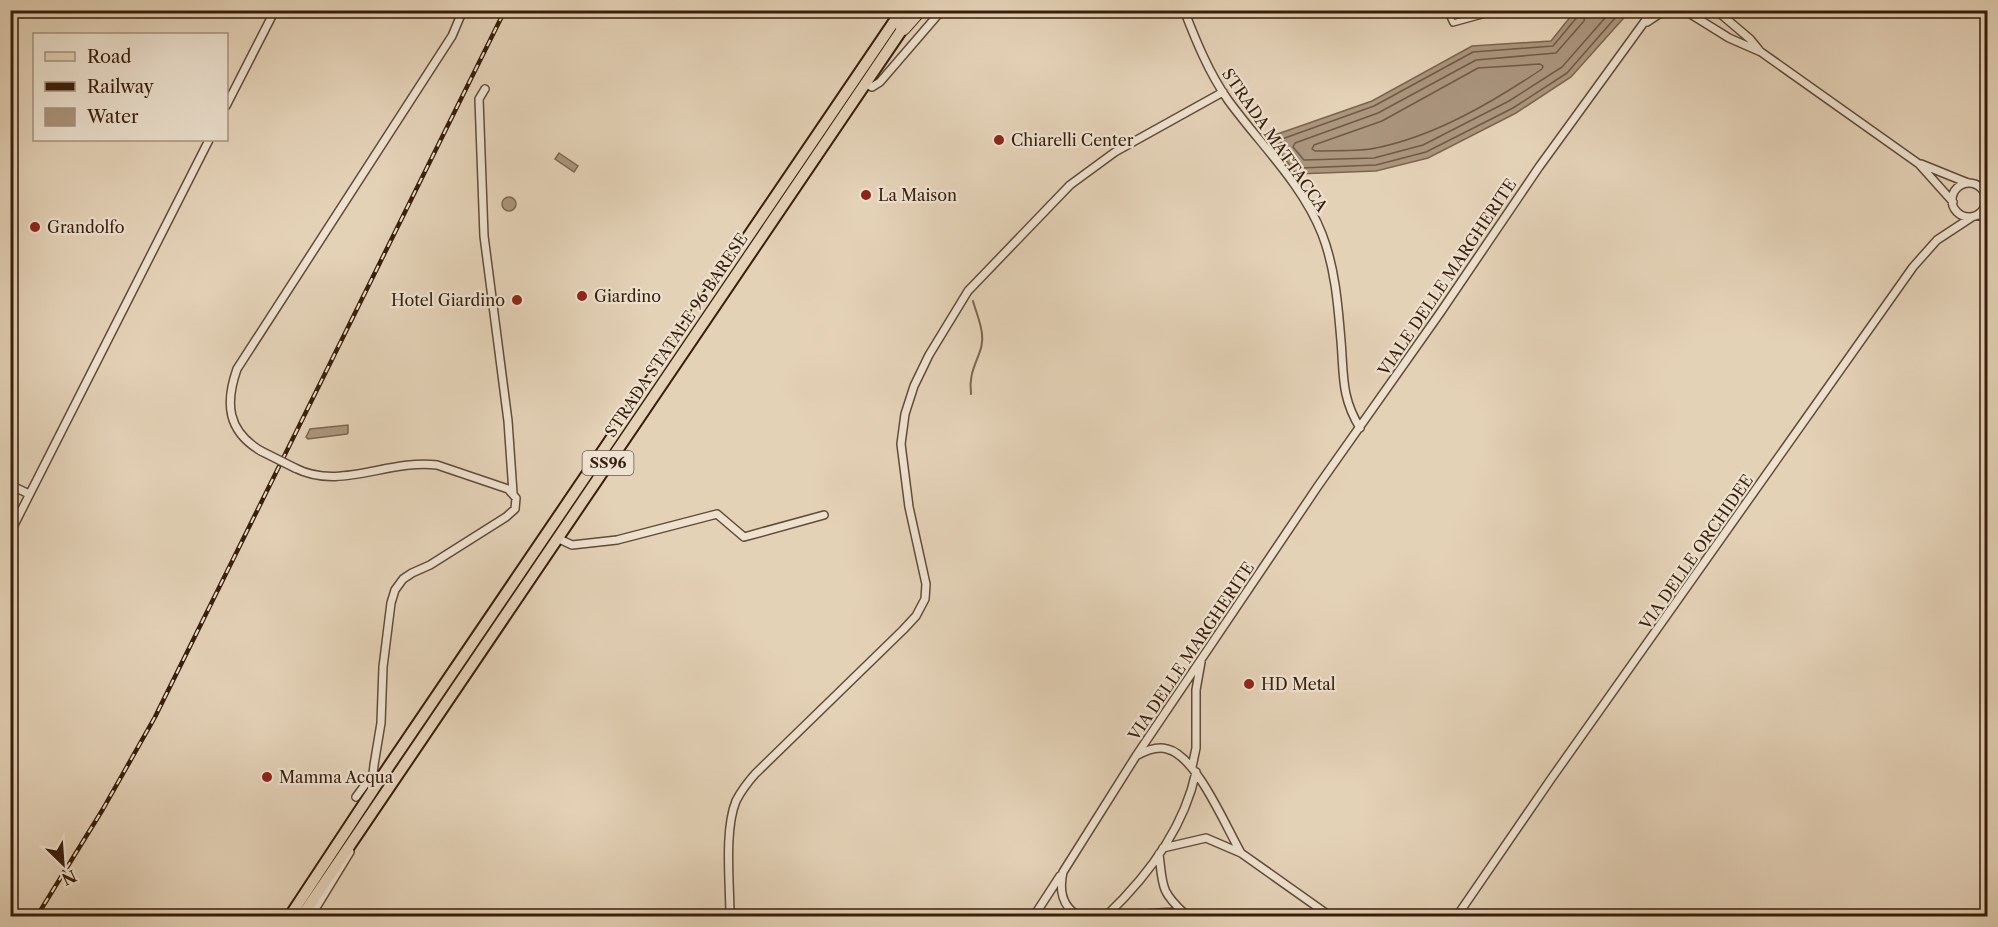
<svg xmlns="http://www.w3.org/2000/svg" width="1998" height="927" viewBox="0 0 1998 927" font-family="'Libre Caslon Text',serif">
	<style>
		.water { fill: #aa957d; stroke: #7c654f; stroke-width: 1.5 }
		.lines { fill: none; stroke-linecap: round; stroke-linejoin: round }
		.shore { stroke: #715a44; stroke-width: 1.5 }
		.stream { stroke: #7c654f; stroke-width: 2 }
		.pedestrian-casing { stroke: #634b36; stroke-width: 8 }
		.minor-casing { stroke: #634b36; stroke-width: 10 }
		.primary-casing { stroke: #381e0b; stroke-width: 14 }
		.motorway-casing { stroke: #381e0b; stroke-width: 16 }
		.pedestrian { stroke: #ede2d0; stroke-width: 5 }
		.minor { stroke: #ede2d0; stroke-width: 7 }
		.primary { stroke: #e4d2b7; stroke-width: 10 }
		.motorway { stroke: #e4d2b7; stroke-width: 14 }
		.rail-casing { stroke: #381e0b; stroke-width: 4.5 }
		.rail { stroke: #ede2d0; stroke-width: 2; stroke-dasharray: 7; stroke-linecap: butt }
		.minor-bridge-casing { stroke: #634b36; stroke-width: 10; stroke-linecap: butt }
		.minor-bridge { stroke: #ede2d0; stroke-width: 7 }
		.poi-dot { fill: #8f2418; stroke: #ede2d0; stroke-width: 2 }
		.labels { text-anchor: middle; stroke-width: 4.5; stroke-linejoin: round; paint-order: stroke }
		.shield { fill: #ede2d0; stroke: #6e5946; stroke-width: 1.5 }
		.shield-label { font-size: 15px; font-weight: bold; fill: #381e0b }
		.poi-label { font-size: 16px; fill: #381e0b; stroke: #ede2d0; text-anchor: start }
		.street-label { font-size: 16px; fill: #381e0b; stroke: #ede2d0 }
	</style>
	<rect width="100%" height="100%" fill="#e4d2b7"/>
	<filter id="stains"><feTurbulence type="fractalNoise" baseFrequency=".00333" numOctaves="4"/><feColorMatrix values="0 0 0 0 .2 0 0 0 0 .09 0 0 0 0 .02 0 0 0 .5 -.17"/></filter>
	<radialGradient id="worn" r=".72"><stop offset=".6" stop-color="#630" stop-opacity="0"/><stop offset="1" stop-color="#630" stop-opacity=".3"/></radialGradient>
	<path class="water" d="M1575 11H1630L1571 77 1516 113 1428 158 1376 171 1296 174 1269 137 1372 101 1472 46 1551 41Z
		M559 153 578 166 574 172 555 159Z
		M502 204a7 7 0 1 1 14 0a7 7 0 1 1-14 0Z
		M348 425V433L347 434 308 439 306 437 310 429Z"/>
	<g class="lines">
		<path class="shore" d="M1579 10 1578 16 1553 46 1473 52 1374 106 1282 139 1281 143 1300 168 1376 165 1426 152 1513 108 1567 73 1622 10
			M1587 10 1584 21 1556 53 1476 60 1378 113 1295 143 1293 147 1304 160 1374 158 1423 145 1509 101 1562 67 1612 10
			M1540 64 1543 66 1542 69C1491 103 1435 136 1376 148 1357 152 1335 150 1315 151L1312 149 1314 145 1382 121 1478 68Z"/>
		<path class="stream" d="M971 394C967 367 985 354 982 334 981 323 976 312 973 301"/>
		<defs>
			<path id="pedestrian" d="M1447 10 1453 23 1500 10"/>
			<path id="minor" d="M1184 10C1196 41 1209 73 1228 100 1259 143 1302 183 1322 234 1335 267 1338 305 1341 341 1344 376 1341 397 1360 428
				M1684 10 1729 38 1761 52 1919 164 1953 202
				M1716 10 1750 39 1759 50
				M1647 22 1665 10
				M866 83 872 87 880 82 942 10
				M485 89 479 99 484 236 508 421 513 493
				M226 106 275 10
				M1921 164 1968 183
				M1952 200a17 17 0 1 1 34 0a17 17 0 1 1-34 0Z
				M1978 215 1988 218
				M261 451C227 431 225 403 237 369L452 36 463 10
				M295 468C340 491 388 459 437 465L508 489 516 498 515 509 506 517 430 565 412 573 403 579 395 590 391 603 383 667 381 723 374 765 373 774 356 797
				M10 485 29 494
				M10 533 209 140
				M557 538 572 545 617 540 717 514 744 537 824 515
				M1136 756 1318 486 1440 313 1539 167 1653 10
				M1192 767 1196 748V690L1201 662
				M1163 848 1206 838 1241 853 1330 916
				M1159 854C1163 886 1160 891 1185 914
				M311 916 350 852
				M730 916C730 884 724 830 736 801 741 791 748 782 755 774L903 630 916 616 925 599 926 584 909 507 901 444 905 414 914 386 929 355 968 291 1070 185 1115 152 1223 92
				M1034 916 1060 876
				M1079 916C1062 907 1059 890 1063 872L1136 756C1145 751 1157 746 1167 749 1196 755 1226 827 1241 853
				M1106 916C1147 877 1184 828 1196 772
				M1131 916C1150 914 1173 909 1190 916
				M1457 916 1551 779 1913 267 1937 240 1972 217"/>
			<path id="primary" d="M290 916 383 775 902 10
				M302 916 907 22"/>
			<path id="motorway" d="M903 28 919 10"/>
		</defs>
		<use href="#pedestrian" class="pedestrian-casing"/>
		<use href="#minor" class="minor-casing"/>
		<use href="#primary" class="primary-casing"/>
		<use href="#motorway" class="motorway-casing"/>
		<use href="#pedestrian" class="pedestrian"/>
		<use href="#minor" class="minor"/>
		<use href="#primary" class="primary"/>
		<use href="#motorway" class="motorway"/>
		<defs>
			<path id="rail" d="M37 916 103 809 155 717 505 10"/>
		</defs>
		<use href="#rail" class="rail-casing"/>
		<use href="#rail" class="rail"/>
		<defs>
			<path id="minor-bridge" d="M261 451 295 468"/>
		</defs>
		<use href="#minor-bridge" class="minor-bridge-casing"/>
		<use href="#minor-bridge" class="minor-bridge"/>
	</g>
	<g class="poi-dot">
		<circle cx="999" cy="140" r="6"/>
		<circle cx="866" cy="195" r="6"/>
		<circle cx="35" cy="227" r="6"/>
		<circle cx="582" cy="296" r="6"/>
		<circle cx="517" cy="300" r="6"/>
		<circle cx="1249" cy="684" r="6"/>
		<circle cx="267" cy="777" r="6"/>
	</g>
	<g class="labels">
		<rect class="shield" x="582.5" y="451" width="51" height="24" rx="4.5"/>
		<g class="shield-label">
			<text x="608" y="468">SS96</text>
		</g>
		<g class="poi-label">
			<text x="1011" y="146">Chiarelli Center</text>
			<text x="878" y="201">La Maison</text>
			<text x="47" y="233">Grandolfo</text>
			<text x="594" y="302">Giardino</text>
			<text x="505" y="306" text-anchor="end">Hotel Giardino</text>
			<text x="1261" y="690">HD Metal</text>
			<text x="279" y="783">Mamma Acqua</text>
		</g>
		<g class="street-label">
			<text transform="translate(1275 140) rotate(55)" y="6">STRADA MATTACCA</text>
			<text transform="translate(1447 277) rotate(-56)" y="6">VIALE DELLE MARGHERITE</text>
			<text transform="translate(676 335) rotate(-56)" y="6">STRADA STATALE 96 BARESE</text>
			<text transform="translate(1696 552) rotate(-55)" y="6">VIA DELLE ORCHIDEE</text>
			<text transform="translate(1191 651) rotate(-56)" y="6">VIA DELLE MARGHERITE</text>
		</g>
	</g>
	<rect width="1998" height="927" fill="none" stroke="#e4d2b7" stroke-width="36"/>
	<rect x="12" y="12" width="1974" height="903" fill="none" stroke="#381e0b" stroke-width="3"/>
	<rect x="18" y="18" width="1962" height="891" fill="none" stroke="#381e0b" stroke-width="1.5"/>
	<rect x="33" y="33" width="195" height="108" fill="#ede2d0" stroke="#a59481" stroke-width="1.5"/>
	<rect x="45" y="52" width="30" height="9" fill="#e4d2b7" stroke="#a59481" stroke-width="1.5"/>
	<text x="87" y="63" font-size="18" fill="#381e0b">Road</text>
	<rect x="45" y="82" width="30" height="9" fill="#381e0b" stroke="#a59481" stroke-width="1.5"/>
	<text x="87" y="93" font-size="18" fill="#381e0b">Railway</text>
	<rect x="45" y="108" width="30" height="18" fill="#aa957d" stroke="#a59481" stroke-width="1.5"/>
	<text x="87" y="123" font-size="18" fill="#381e0b">Water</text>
	<g transform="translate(63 864) rotate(155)" stroke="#ede2d0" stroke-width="4.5" paint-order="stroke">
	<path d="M0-4.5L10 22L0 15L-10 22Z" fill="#381e0b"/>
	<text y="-9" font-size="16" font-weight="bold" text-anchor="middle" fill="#381e0b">N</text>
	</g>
	<rect width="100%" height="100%" filter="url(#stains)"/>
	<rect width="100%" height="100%" fill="url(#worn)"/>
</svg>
